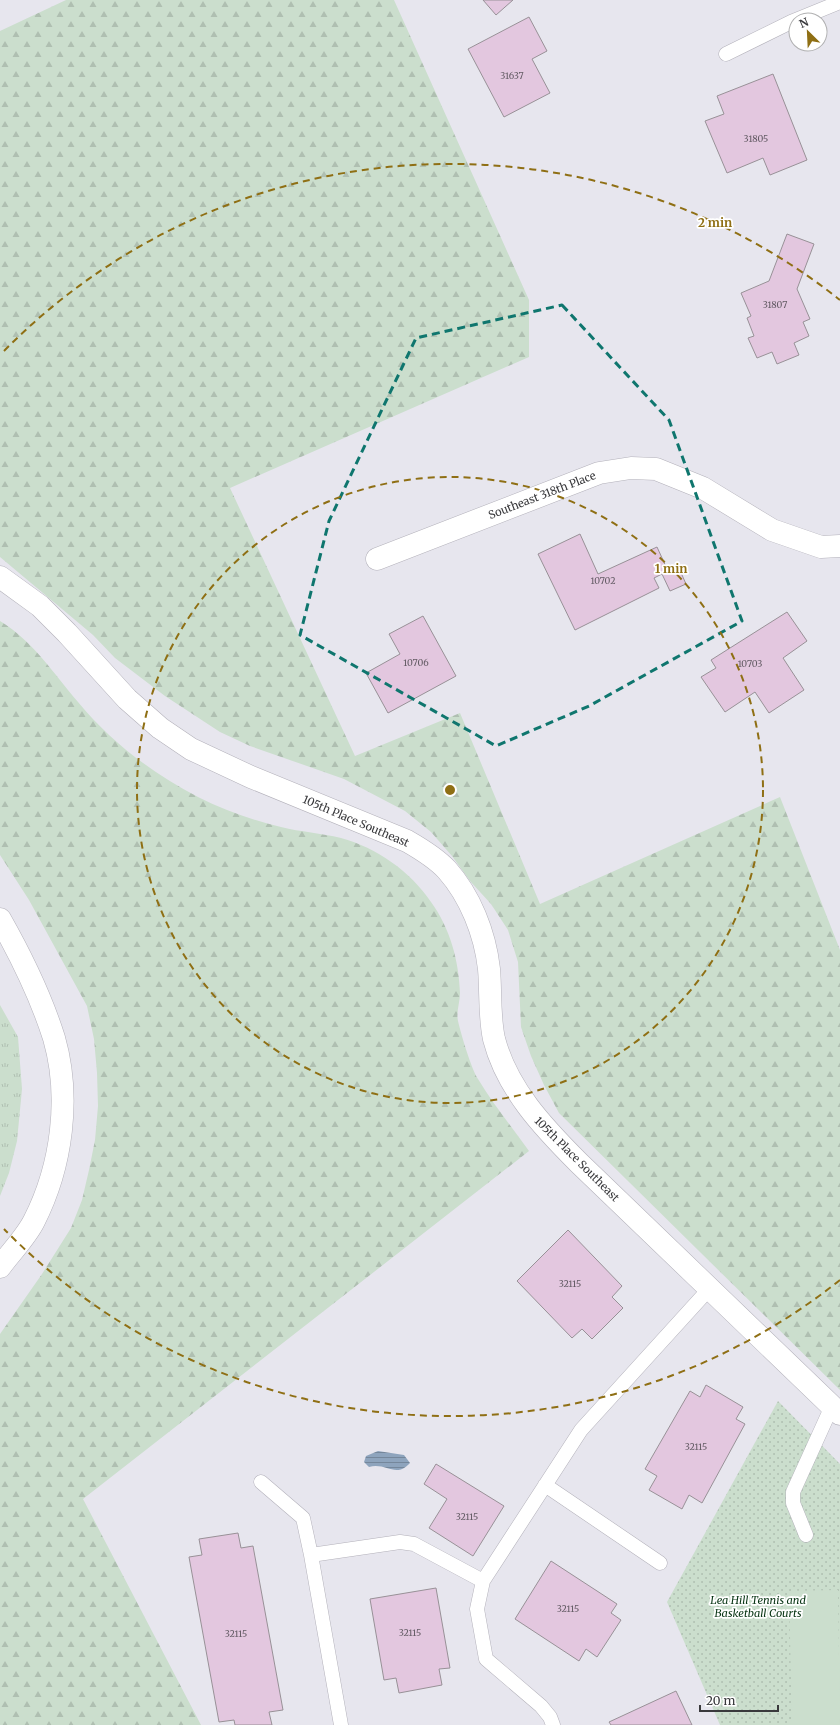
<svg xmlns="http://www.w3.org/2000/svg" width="840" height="1725" viewBox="0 0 840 1725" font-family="Merriweather,serif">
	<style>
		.grass { fill: url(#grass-tufts) }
		.forest { fill: url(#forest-firs) }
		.park { fill: url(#park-dots) }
		.garden { fill: #cbdecd }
		.water { fill: url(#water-rules) }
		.building { fill: #e3c7df; stroke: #989197 }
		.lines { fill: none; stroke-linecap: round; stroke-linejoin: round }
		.lane-casing { stroke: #b3b1ba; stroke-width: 15 }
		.street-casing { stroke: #b3b1ba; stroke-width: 23 }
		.secondary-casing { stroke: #b3b1ba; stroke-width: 23 }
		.lane { stroke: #fff; stroke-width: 14 }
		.street { stroke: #fff; stroke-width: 22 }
		.secondary { stroke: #fff; stroke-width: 22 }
		.marked { fill: none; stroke: #0f766e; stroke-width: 3; stroke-dasharray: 8 5; stroke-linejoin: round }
		.ring { fill: none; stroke: #8f6f14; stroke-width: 2; stroke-dasharray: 7 5 }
		.labels { text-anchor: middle; stroke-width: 3.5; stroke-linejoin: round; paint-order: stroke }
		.number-label { font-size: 9px; fill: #645c65 }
		.street-label { font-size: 11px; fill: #39393c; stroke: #fff }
		.park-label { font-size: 11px; font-style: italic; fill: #073413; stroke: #fff }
		.centre { fill: #8f6f14; stroke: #fff; stroke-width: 2 }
		.ring-label { font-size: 12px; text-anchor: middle; font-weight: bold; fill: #8f6f14; stroke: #fff; stroke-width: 3.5; stroke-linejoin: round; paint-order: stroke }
	</style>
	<defs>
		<pattern id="grass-tufts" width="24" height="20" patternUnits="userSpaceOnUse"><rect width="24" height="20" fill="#cbdecd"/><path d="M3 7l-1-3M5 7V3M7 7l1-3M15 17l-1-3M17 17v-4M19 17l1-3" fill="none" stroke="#afbfb1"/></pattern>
		<pattern id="forest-firs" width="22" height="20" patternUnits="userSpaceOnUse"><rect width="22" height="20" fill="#cbdecd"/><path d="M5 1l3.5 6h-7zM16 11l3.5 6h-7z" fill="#afbfb1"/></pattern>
		<pattern id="park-dots" width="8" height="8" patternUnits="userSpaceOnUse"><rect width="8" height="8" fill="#cbdecd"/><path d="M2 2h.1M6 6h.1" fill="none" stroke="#afbfb1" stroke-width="1.8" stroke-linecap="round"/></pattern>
		<pattern id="water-rules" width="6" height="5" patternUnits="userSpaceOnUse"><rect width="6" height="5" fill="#8ea4bd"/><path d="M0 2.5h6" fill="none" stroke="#75879b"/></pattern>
	</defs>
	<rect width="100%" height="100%" fill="#e7e6ee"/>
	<path class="grass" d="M0 1005 18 1037 22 1089 17 1141 9 1173 0 1196Z"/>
	<path class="forest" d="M66 0H394L529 300V357L230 488 355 756 460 713 540 904 780 797 840 950V1390L559 1113 544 1085 531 1056 521 1027 518 962 508 930 491 904 470 881 452 856 431 832 405 811 344 779 250 746 220 732 165 696 115 658 93 635 0 557V31Z
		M0 621C34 642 53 673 78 702 111 742 152 773 198 797 224 810 252 820 281 827 301 832 321 833 341 838 377 848 410 871 431 902 450 928 459 961 460 993 460 1002 456 1012 458 1021 461 1034 471 1068 478 1079 493 1104 512 1127 529 1151L83 1499 201 1725H0V1334L42 1274 71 1228 82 1200 89 1170 95 1140 98 1106 97 1073 94 1039 87 1006 29 900 0 855Z"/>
	<path class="park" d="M778 1401 840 1464V1725H720L667 1602Z"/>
	<path class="garden" d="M838 1590 840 1725H792L789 1591Z"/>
	<path class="water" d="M378 1451 404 1455 410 1463C396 1479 386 1462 369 1467L364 1462 366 1456Z"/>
	<path class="building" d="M483 0H513L496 15Z
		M529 17 547 51 532 59 550 93 504 117 468 49Z
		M773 74 807 160 770 175 763 158 727 173 705 121 724 114 717 96Z
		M787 234 814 244 797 289 810 319 803 322 809 336 794 343 799 355 777 364 772 352 757 358 748 338 754 336 747 318 751 316 741 293 769 281Z
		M580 534 598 574 657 547 668 571 678 566 686 584 670 591 662 574 654 578 659 588 575 630 538 554Z
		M787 612 807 641 783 658 804 690 769 713 755 692 725 712 701 677 716 668 711 660Z
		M423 616 456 676 388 713 366 673 400 654 389 634Z
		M568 1230 622 1286 612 1297 623 1308 592 1339 582 1329 572 1338 517 1281Z
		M706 1385 743 1407 736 1419 745 1424 702 1503 689 1495 682 1509 649 1490 657 1476 645 1469 690 1391 700 1397Z
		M436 1464 504 1506 473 1556 429 1528 447 1499 424 1484Z
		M238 1533 241 1548 253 1546 283 1710 269 1712 272 1725H235L234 1720 219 1722 189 1557 202 1555 199 1539Z
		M551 1561 617 1604 611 1613 621 1620 597 1657 586 1649 579 1661 515 1619Z
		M436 1588 450 1668 439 1669 442 1685 399 1693 396 1678 384 1680 370 1599Z
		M676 1691 692 1725H611L609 1722Z"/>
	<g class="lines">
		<defs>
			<path id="lane" d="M726 54 791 22 840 2
				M261 1482 303 1518 311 1555
				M545 1485 660 1563
				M806 1535 793 1503V1492L832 1406
				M341 1725 311 1555 400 1542 414 1544 483 1581
				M553 1725 550 1717 541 1706 486 1659 477 1609 483 1581 581 1430 710 1288"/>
			<path id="street" d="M377 559 599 473 631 468 656 469 703 488 772 530 821 547 840 546"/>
			<path id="secondary" d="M0 577 40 606 67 633 127 699 160 728 191 749 251 777 407 841C421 849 436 858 447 870 470 896 485 933 489 969 491 992 489 1016 494 1039 507 1089 543 1127 579 1163L840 1414
				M0 919C21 956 41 997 54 1038 71 1097 62 1166 34 1221 26 1237 11 1252 0 1267"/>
		</defs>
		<use href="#lane" class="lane-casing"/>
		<use href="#street" class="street-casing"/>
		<use href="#secondary" class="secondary-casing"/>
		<use href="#lane" class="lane"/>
		<use href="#street" class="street"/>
		<use href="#secondary" class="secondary"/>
	</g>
	<path class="marked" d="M562 305 669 420 742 621 589 706 496 746 300 635 329 521 416 338Z"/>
	<g class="ring">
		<circle cx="450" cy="790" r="313"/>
		<path d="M840 1280A626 626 0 0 1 4 1229M4 351A626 626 0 0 1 840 300"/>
	</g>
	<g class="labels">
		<g class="number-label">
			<text x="512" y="79">31637</text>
			<text x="756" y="142">31805</text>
			<text x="775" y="308">31807</text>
			<text x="603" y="584">10702</text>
			<text x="416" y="666">10706</text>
			<text x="750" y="667">10703</text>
			<text x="570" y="1287">32115</text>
			<text x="696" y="1450">32115</text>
			<text x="467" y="1520">32115</text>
			<text x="568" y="1612">32115</text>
			<text x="410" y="1636">32115</text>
			<text x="236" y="1637">32115</text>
		</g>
		<g class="street-label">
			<text transform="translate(542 495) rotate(-21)" y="4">Southeast 318th Place</text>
			<text transform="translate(356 821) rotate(23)" y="4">105th Place Southeast</text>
			<text transform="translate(577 1159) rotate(45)" y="4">105th Place Southeast</text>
		</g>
		<g class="park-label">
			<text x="758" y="1604">Lea Hill Tennis and<tspan x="758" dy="13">Basketball Courts</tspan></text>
		</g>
	</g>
	<circle cx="450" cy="790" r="6" class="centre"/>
	<g class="ring-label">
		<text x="715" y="227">2 min</text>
		<text x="671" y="573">1 min</text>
	</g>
	<g transform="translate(808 32) rotate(336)"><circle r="19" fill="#ffffff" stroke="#b0b0b1"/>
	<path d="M0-3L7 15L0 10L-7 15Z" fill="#8f6f14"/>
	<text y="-6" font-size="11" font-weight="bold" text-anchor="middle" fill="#39393c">N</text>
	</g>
	<path d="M700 1705v6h78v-6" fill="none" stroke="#39393c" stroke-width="2"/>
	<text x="706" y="1705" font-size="12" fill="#39393c" stroke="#ffffff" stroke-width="3" paint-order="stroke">20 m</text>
</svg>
